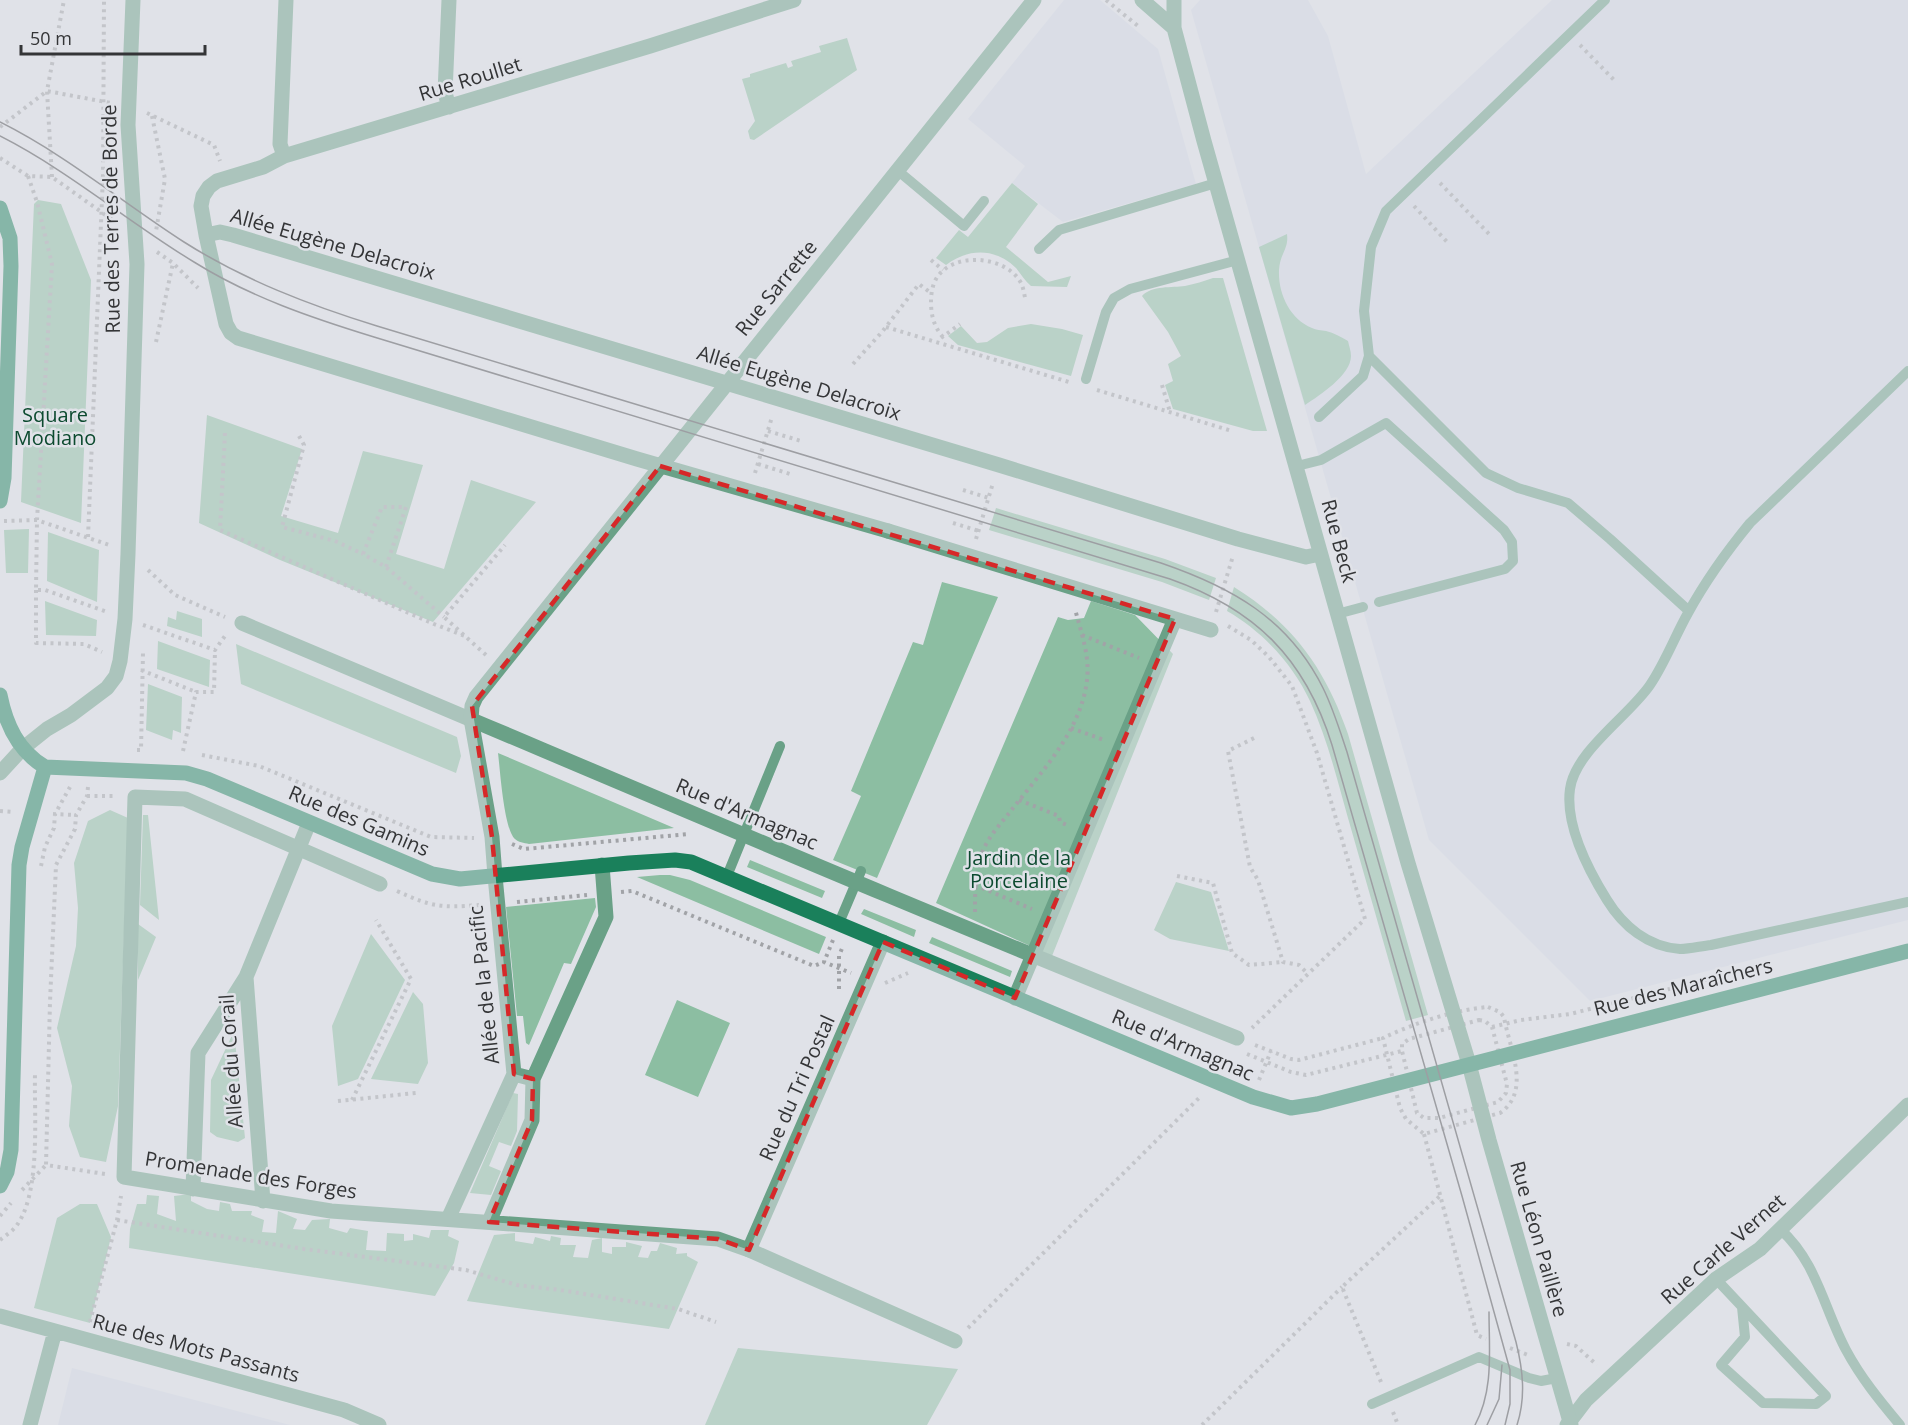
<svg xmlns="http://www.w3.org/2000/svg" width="1908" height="1425" viewBox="0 0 1908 1425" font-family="'Open Sans',sans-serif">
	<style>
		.built { fill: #d2d8e5 }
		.green { fill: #8cbea2 }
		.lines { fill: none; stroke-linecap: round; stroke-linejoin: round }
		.path { stroke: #a1a3a7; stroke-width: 4; stroke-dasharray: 3 4.5; stroke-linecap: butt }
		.service { stroke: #6aa187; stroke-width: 10 }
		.pedestrian { stroke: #6aa187; stroke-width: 15 }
		.minor { stroke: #6aa187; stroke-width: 15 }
		.tertiary { stroke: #6aa187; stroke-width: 15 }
		.secondary { stroke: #1a805b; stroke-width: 15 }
		.tram { stroke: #4c4d50; stroke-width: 1.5 }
		.path-bridge { stroke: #a1a3a7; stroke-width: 4; stroke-dasharray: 3 4.5; stroke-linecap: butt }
		.marked { fill: none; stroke: #d62828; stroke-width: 4.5; stroke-dasharray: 12 8; stroke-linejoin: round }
		.labels { text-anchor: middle; stroke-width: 5; stroke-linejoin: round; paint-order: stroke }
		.street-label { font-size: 20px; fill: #343537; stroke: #e0e2e8 }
		.park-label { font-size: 20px; fill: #0c4a2f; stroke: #e0e2e8 }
	</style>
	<rect width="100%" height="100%" fill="#e0e2e8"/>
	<path class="built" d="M1064 0H1100L1158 49 1196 184 1063 222 1012 183 1025 166 968 119Z
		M1200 0H1308L1328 36 1366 174 1552 0H1908V920L1590 1001 1429 840 1191 10Z
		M72 1368 290 1425H58Z"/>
	<path class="green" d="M847 38 857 70 754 140 750 139 748 131 755 121 742 79 750 77V74L786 63 788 68 793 66 791 61 821 52 819 46Z
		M1012 183 1038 204 1006 247 1048 282 1071 276 1067 287 1031 286C1025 281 1021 274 1016 268 996 248 968 248 946 265L936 258 959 230 968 237Z
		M38 200 61 204 91 280 81 523 21 502 34 204Z
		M1287 234C1289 249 1280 253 1279 270 1278 294 1290 319 1312 328 1316 330 1321 330 1326 331 1334 333 1341 337 1348 341 1349 346 1351 351 1351 356 1351 375 1320 395 1305 405L1259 247Z
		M1213 278H1223L1267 431H1253L1173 409 1165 385 1173 381 1168 364 1181 356 1168 332 1142 296C1152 285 1172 288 1185 286 1195 284 1204 281 1213 278Z
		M1031 324 1062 329 1083 335 1071 376 958 345 948 336 961 326 977 343 987 342 1008 328Z
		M207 415 302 449 281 516 338 533 363 451 423 465 396 554 444 569 471 480 536 502 433 622 280 560 199 523Z
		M996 508 1165 559 1216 578 1209 600 1162 582 989 530Z
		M29 529 28 573H6L4 530Z
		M48 532 99 550 97 602 47 581Z
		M942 582 998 597 877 878 833 860 861 796 851 791 913 642 923 645Z
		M1234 587C1293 624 1325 668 1348 734L1428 1015 1406 1021C1388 958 1370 895 1352 832 1339 788 1329 742 1310 701 1293 664 1262 631 1227 611Z
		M45 601 97 620 96 636 46 635Z
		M1091 601 1135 615 1173 654 1052 956 936 903 1058 617 1068 620 1084 618Z
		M177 611 202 619V637L167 626 168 617 176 620Z
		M158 641 210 660 209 687 157 669Z
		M236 644 457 737 461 756 456 773 241 684Z
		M148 684 182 697 181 733 173 730 172 740 146 730Z
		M498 753 674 828 529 844C524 843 518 842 515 839 504 830 500 769 498 753Z
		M110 810 128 818 118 1106 106 1162 80 1157 69 1126 72 1086 57 1028 76 946 78 908 74 863 88 821Z
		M143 815H148L159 920 140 905Z
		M750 860 825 891 822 898 747 867Z
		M660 875H670L690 880 826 937 819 954 637 877Z
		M1176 882 1211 892 1229 951 1170 939 1154 930Z
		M595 898 596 907 571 964 564 963 529 1045 526 1043 523 1016H517L506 907Z
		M864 909 916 930 914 937 861 914Z
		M138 924 156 937 138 980Z
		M371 934 405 980 358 1079 338 1086 332 1026Z
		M932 937 1012 971 1010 977 929 943Z
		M413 992 423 1004 428 1063 418 1084 371 1079Z
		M677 1000 730 1023 698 1097 645 1075Z
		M234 1031 245 1138 238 1142 217 1137 210 1132 211 1080Z
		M513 1093 518 1094 517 1131 511 1146 499 1142 489 1166 501 1171 491 1195 470 1193Z
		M191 1194V1201L207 1209 219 1211 220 1202 230 1204 232 1211H252L251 1215 264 1220 262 1232 276 1233 278 1211 297 1219 293 1229 305 1230 312 1220 330 1219 329 1228 347 1233 350 1228 368 1231 366 1250 386 1251 387 1233 404 1234V1241L413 1240V1234L429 1238 431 1230H449L448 1236 459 1241 454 1263 435 1296 129 1248 130 1229 137 1204H146L147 1195 159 1196 157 1214 176 1221 174 1196Z
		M80 1204H97L111 1237 90 1323 34 1308 57 1218Z
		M515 1233V1241L533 1244 535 1237 550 1241 551 1236 561 1238 560 1245H576L573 1257 588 1258 592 1240 602 1238V1252L612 1254V1247H626V1242L642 1246 638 1257 648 1258 651 1251H657L660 1243 677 1248 676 1254 687 1253V1256L698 1262 669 1329 467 1301 494 1235Z
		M738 1348 958 1369 927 1425H705Z"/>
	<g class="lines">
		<path class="path" d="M1106 0 1138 26
			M1580 45 1615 81
			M147 113 214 145 220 161
			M152 116 165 179 156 231
			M0 127 47 91 111 103
			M0 158 28 176 52 177 114 221
			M28 176 37 202 52 264 37 520 109 545
			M52 177 47 91 64 0
			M1440 183 1490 235
			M1414 206 1449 244
			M157 252 173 263 198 288
			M931 260 943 270
			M886 327 1069 382
			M943 337C934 327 931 315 931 302 931 295 932 286 936 279 952 251 1006 255 1021 283 1024 289 1024 295 1026 301
			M941 338 960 324
			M156 342 173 263
			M853 364 882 332 919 284 931 293
			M1162 385 1170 412
			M1097 390 1232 431
			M768 431 801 441
			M225 433 220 530 434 624 465 636
			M299 436 304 445 282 527 335 541 363 554
			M758 464 790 474
			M755 473 772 417
			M963 490 989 498
			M4 521 37 520 36 590H45L107 612
			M953 523 979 531
			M88 537 103 175 104 0
			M976 539 993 483
			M386 567 406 507H382L363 554 386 567 444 617
			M148 570 175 595 225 617
			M36 590V643L84 644 102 652
			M1216 612 1233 556
			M143 625 215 650 227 633
			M1228 626 1251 640 1269 657 1292 686 1317 753 1365 919 1252 1028
			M1082 635 1139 658
			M486 655 444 617 505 545
			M141 670 196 692
			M1071 728 1104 740
			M1254 738 1228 751 1250 867 1258 880 1283 962 1299 965 1307 973
			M137 750H141L143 653
			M183 751 196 692H214L215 650
			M202 755 259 766 431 837 474 838
			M88 787 87 796 76 815 75 829 56 865 50 1002 46 1165 105 1174
			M87 796H116
			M1019 800 1059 816 1060 822 1067 825
			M0 811 13 812
			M53 814 76 815
			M512 844 524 849 689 834
			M41 866 45 847 54 828 55 814 70 787
			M1177 876 1213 883 1232 953 1249 965 1283 962
			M975 885 1032 909
			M397 891C432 907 441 908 479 905
			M621 892 632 891 814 966 824 962
			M517 902 587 895
			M975 912C975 892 975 872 982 853 987 839 1000 824 1010 812 1040 773 1081 732 1087 680 1090 656 1081 632 1075 609
			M833 940 824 962 851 973
			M885 983 908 973
			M839 989V956L843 946
			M1488 1007 1500 1012 1504 1017C1509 1048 1532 1091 1500 1113L1424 1134 1406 1119 1400 1108 1383 1038C1415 1023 1453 1010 1488 1007Z
			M1479 1020 1485 1021 1492 1027 1507 1084 1506 1093 1498 1102 1439 1118H1424L1417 1113 1402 1051V1044L1409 1039Z
			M1492 1027 1521 1020 1570 1014 1745 970
			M1255 1045 1291 1059 1299 1060 1383 1038
			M1247 1054 1291 1072 1306 1075 1402 1051
			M1259 1080 1271 1051
			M352 1100 411 979 376 920
			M338 1101 416 1093
			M1424 1134 1477 1335 1486 1339
			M22 1190 46 1165
			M0 1216 11 1203
			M117 1220 304 1249 466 1270 517 1285 560 1290 678 1309 716 1322
			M90 1322 117 1220 121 1196
			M968 1328 1199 1098
			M1567 1344 1576 1346 1597 1365
			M1510 1348 1528 1355
			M1381 1382 1342 1287 1441 1195
			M1393 1412 1398 1425
			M1202 1425 1342 1287"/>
		<path class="service" d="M897 170 964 226 984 201
			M1039 249 1059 230 1216 183
			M1369 356 1486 473 1518 488 1568 503 1610 539 1689 611
			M1908 371 1750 523C1727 551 1706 580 1688 613 1675 636 1665 663 1650 685 1629 716 1575 751 1570 789 1565 825 1589 871 1607 900 1623 926 1648 947 1680 949 1690 949 1701 946 1711 945L1908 902
			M1086 379 1106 312 1114 298 1130 289 1238 260
			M1319 417 1363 376 1369 356 1364 311 1371 247 1386 211 1605 0
			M1297 466 1321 460 1386 423 1504 530 1512 542 1513 561 1505 569 1379 602
			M1337 614 1363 607
			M727 876 780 746
			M839 923 861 871
			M1780 1229C1817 1262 1824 1309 1846 1350 1861 1378 1880 1401 1900 1425
			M1716 1279 1826 1396 1816 1404 1763 1403 1721 1365 1745 1337 1742 1307
			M1372 1404 1479 1357 1529 1378 1541 1381 1557 1378"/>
		<path class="pedestrian" d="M888 531 1211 630
			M242 623C574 762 903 905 1237 1038
			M380 884 185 799 135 797 124 1177 331 1211 718 1239 749 1250
			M1015 998 1175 619
			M514 1074 533 1079 606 917 602 865
			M193 1189 198 1053 246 977
			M263 1201 246 977 309 823
			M448 1219 514 1074 495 876
			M489 1222 532 1120 533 1079"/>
		<path class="minor" d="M794 0 650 46 284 156 263 167 217 181 209 187 203 196 201 206 206 235 226 324 231 333 238 338 637 459 888 531
			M1142 0 1174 28
			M1174 0V28L1204 141 1408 863 1469 1064
			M449 107 445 93 449 0
			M284 156 280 144 286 0
			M206 235 220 232 233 235 999 465 1238 539 1306 557 1320 554
			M0 773 22 749 47 729 71 715 107 688 116 676 120 661 125 619 128 554 137 264 128 125 133 0
			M495 876 492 837 471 719 472 706 476 697 1034 0
			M883 942 749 1250 955 1341
			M0 1316 344 1410 379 1425
			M30 1425 55 1331
			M1567 1425 1586 1400 1716 1279 1760 1249 1908 1105"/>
		<path class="tertiary" d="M1469 1064 1489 1140 1571 1425"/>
		<path class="secondary" d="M0 208 10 238 11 266 4 478 0 501
			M0 695C6 725 18 751 45 767L186 773 207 779 432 874 460 879 629 863 675 860 691 862 1253 1097 1291 1108 1317 1104 1908 951
			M0 1186 7 1172 11 1150 19 865 22 847 45 767"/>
		<path class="tram" d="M0 122C66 155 122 202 184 242 244 280 309 305 377 326L1161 563C1231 587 1288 618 1323 688 1333 708 1340 731 1347 752L1516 1342C1523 1370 1526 1397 1517 1425
			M0 136C69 171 128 222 194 262 250 297 312 318 374 337L1170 579C1255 609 1305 658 1332 745L1462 1196 1510 1370V1404L1505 1425
			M1475 1425C1494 1390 1489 1350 1489 1312
			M1487 1425 1499 1399 1502 1365"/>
		<path class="path-bridge" d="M0 1240C6 1235 13 1231 17 1225 41 1192 34 1114 35 1074"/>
	</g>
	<path d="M0 0H1908V1425H0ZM660 466 1175 619 1015 998 883 942 749 1250 718 1239 489 1222 532 1120 533 1079 514 1074 492 837 472 706Z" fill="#e0e2e8" fill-opacity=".55" fill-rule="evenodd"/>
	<path class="marked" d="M660 466 1175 619 1015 998 883 942 749 1250 718 1239 489 1222 532 1120 533 1079 514 1074 492 837 472 706Z"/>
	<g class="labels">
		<g class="street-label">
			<text transform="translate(470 79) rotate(-17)" y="7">Rue Roullet</text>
			<text transform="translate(111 219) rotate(-91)" y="7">Rue des Terres de Borde</text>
			<text transform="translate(333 244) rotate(16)" y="7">Allée Eugène Delacroix</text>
			<text transform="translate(776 288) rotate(-51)" y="7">Rue Sarrette</text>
			<text transform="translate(799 383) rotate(17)" y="7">Allée Eugène Delacroix</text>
			<text transform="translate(1339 541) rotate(75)" y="7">Rue Beck</text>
			<text transform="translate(747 814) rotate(23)" y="7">Rue d'Armagnac</text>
			<text transform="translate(359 821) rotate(23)" y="7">Rue des Gamins</text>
			<text transform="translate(484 985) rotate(-96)" y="7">Allée de la Pacific</text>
			<text transform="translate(1683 987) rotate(-14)" y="7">Rue des Maraîchers</text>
			<text transform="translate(1183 1045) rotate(23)" y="7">Rue d'Armagnac</text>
			<text transform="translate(231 1061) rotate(-94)" y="7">Allée du Corail</text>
			<text transform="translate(797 1088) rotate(-66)" y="7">Rue du Tri Postal</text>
			<text transform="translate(251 1175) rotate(9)" y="7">Promenade des Forges</text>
			<text transform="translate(1539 1239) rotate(74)" y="7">Rue Léon Paillère</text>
			<text transform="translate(1723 1249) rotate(-41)" y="7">Rue Carle Vernet</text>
			<text transform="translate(196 1348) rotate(15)" y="7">Rue des Mots Passants</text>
		</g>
		<g class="park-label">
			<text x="55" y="422">Square<tspan x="55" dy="23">Modiano</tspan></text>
			<text x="1019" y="865">Jardin de la<tspan x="1019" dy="23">Porcelaine</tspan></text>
		</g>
	</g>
	<path d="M21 45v9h184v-9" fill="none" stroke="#343537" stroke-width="3"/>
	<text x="30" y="45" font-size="18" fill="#343537" stroke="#e0e2e8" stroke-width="4.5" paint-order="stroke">50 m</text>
</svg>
